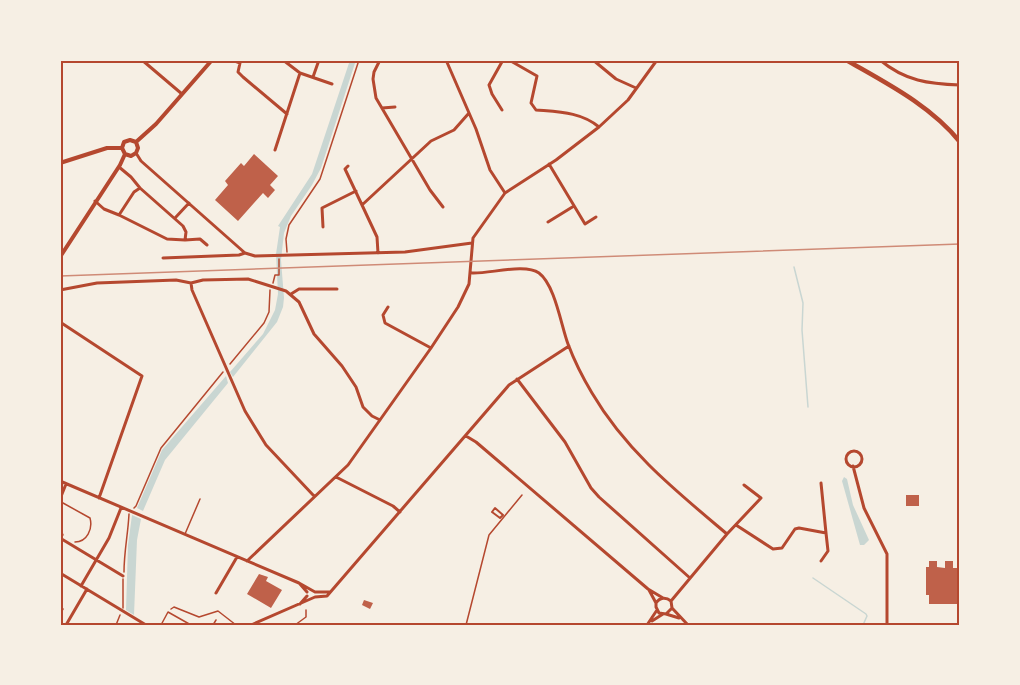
<svg xmlns="http://www.w3.org/2000/svg" width="1020" height="685" viewBox="0 0 1020 685" font-family="Barlow,sans-serif">
	<style>
		.water { fill: #c9d6d2 }
		.lines { fill: none; stroke-linecap: round; stroke-linejoin: round }
		.stream { stroke: #c9d6d2; stroke-width: 1.5 }
		.building { fill: #bf614a }
		.path { stroke: #b5482f; stroke-width: 1.5 }
		.service { stroke: #b5482f; stroke-width: 1.5 }
		.pedestrian { stroke: #b5482f; stroke-width: 2 }
		.minor { stroke: #b5482f; stroke-width: 3 }
		.tertiary { stroke: #b5482f; stroke-width: 4 }
		.secondary { stroke: #b5482f; stroke-width: 4 }
		.primary { stroke: #b5482f; stroke-width: 4.5 }
		.rail { stroke: #cf8b77; stroke-width: 1.5 }
		.neatline { fill: none; stroke: #b5482f; stroke-width: 2 }
	</style>
	<rect width="100%" height="100%" fill="#f6efe4"/>
	<path class="water" d="M350 60H356L321 168 312 185 291 216 284 233 281 260 284 298 283 307 277 322 233 377 230 372 263 334 275 310 278 294 276 254 280 227 278 226 312 174Z
		M226 376 228 383 165 460 143 511 137 508 162 450Z
		M844 477 847 479 853 505 869 540 864 545H860L842 481Z
		M132 515 141 519 137 540 134 615 126 610 128 545Z"/>
	<g class="lines">
		<path class="stream" d="M794 267 803 303 802 330 808 407
			M813 578 866 614 867 616 863 625"/>
	</g>
	<path class="building" d="M254 154 278 176 270 185 275 190 268 198 263 193 238 221 215 200 228 185 225 181 241 163 244 166Z
		M906 495H919V506H906Z
		M929 561H937V567L945 568V561H953V568H960V595H957V604H929V595H926V567H929Z
		M259 574 268 577 266 581 282 590 271 608 247 594Z
		M364 600 373 603 370 609 362 605Z"/>
	<g class="lines">
		<path class="path" d="M287 252 286 239 289 225 320 179 359 60
			M273 283 275 275H279V259
			M230 364 264 323 269 312 270 290
			M63 503 90 518C93 529 87 542 75 542
			M134 508 136 506 161 448 223 372
			M60 528 63 535
			M124 572C124 552 128 534 129 514
			M123 608V579
			M171 609 174 607 199 617 218 611 236 625
			M297 624 309 625
			M116 625 120 615
			M295 625 306 617V610"/>
		<path class="service" d="M185 534 200 499
			M60 614 63 609
			M161 625 168 612 191 625
			M213 625 216 620
			M466 625 489 535 522 495"/>
		<path class="pedestrian" d="M495 508 503 515 500 518 492 512Z"/>
		<path class="minor" d="M142 60 182 94
			M232 60 240 63 238 72 243 77 287 114
			M283 60 300 73 332 84
			M380 60 374 72 373 79 376 98 430 190 443 207
			M446 60 476 129 490 170 505 193
			M509 60 537 76 531 103 536 110C559 112 581 112 599 127
			M593 60 616 79 636 88
			M880 60C905 81 929 84 960 85
			M313 77 319 60
			M382 108 395 107
			M502 110 492 94 489 85 503 60
			M275 150 300 73
			M136 153 141 161 245 253 255 256 405 252 472 243
			M549 164 585 224 596 217
			M348 166 345 169 362 205
			M119 167 131 177 140 188
			M140 188 183 226 186 232 185 240 167 239 119 215 134 192Z
			M95 201 104 209 119 215
			M175 218 189 203
			M548 222 574 206
			M323 227 322 208 356 191
			M185 240 200 239 207 245
			M378 253 377 237 362 205 431 141 454 130 469 113
			M163 258 239 255 245 253
			M472 273C489 274 525 263 539 273 555 285 561 325 568 344 574 360 583 378 592 393 626 451 676 491 727 534
			M191 283 192 290 245 411 266 445 314 496
			M60 290 97 283 176 280 191 283 203 280 248 279 286 291 299 302 314 334 342 366 356 387 363 407 372 416 380 420
			M291 294 299 289H337
			M388 307 383 315 385 323 431 348
			M60 322 142 376 99 498
			M517 379 565 442 591 488 599 497 690 578
			M466 436 476 442 648 589 663 598
			M846 459a8 8 0 1 1 16 0a8 8 0 1 1-16 0Z
			M853 466 864 508 887 554V625
			M336 477 393 506 400 512
			M60 481 299 583 315 592H330
			M60 499 66 484
			M736 525 773 549 782 548 795 529 799 528 826 533 821 483
			M60 538 123 576
			M247 561 348 465 431 348 458 307 469 284 473 238 505 193 556 160 599 127 628 100 657 60
			M821 561 828 551 826 533
			M60 573 146 625
			M300 584 307 592
			M81 586 109 538 121 508
			M649 590 656 603V607L659 613 666 614 672 608 671 601C666 597 660 597 656 603
			M216 593 237 557
			M671 601 727 534 761 498 744 485
			M300 604 307 596
			M672 608 688 625
			M666 614 679 618
			M652 621 663 614
			M66 625 87 589
			M251 625 315 597 327 596 509 385 569 346
			M647 625 657 610"/>
		<path class="tertiary" d="M60 163 107 148H122"/>
		<path class="secondary" d="M136 142 156 124 212 60
			M125 154 122 148 124 142 130 140 136 142
			M125 154 131 156 136 153 138 148 136 142
			M60 257 120 165 125 154"/>
		<path class="primary" d="M846 60C886 83 930 105 960 142"/>
		<path class="rail" d="M60 276 960 244"/>
	</g>
	<rect width="1020" height="685" fill="none" stroke="#f6efe4" stroke-width="123"/>
	<rect x="62" y="62" width="896" height="562" class="neatline"/>
</svg>
